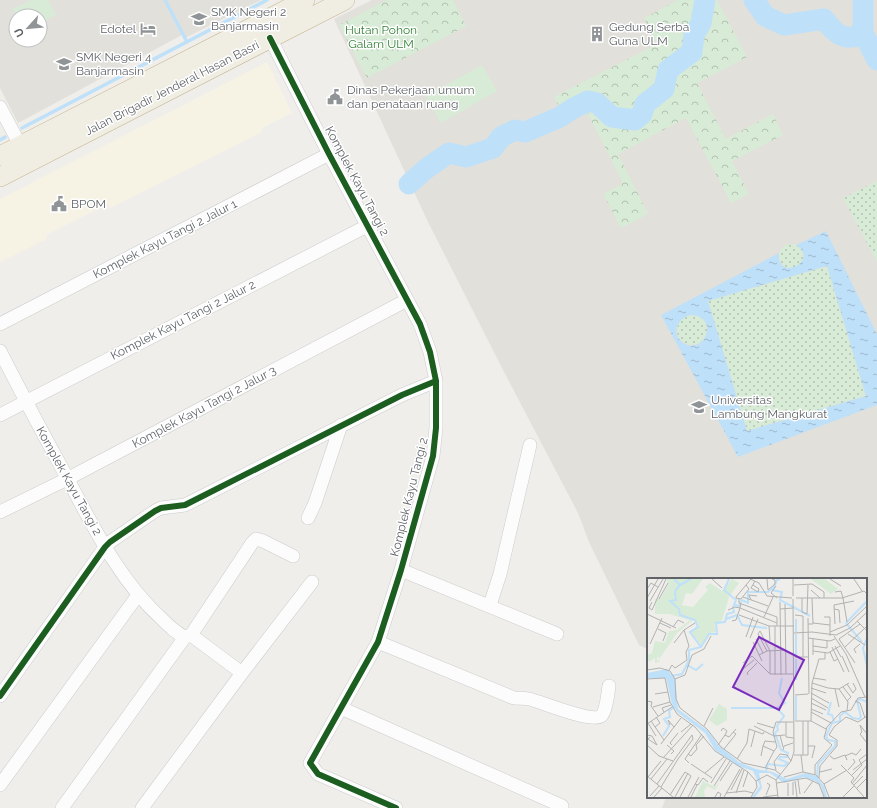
<svg xmlns="http://www.w3.org/2000/svg" width="877" height="808" viewBox="0 0 877 808" font-family="Raleway,sans-serif">
	<style>
		.commercial { fill: #f7f3e4 }
		.education { fill: #e2e0da; fill-rule: evenodd }
		.grass { fill: #d8ebd6 }
		.forest { fill: url(#forest-crowns) }
		.park { fill: url(#park-dots) }
		.water { fill: url(#water-ripples); fill-rule: evenodd }
		.lines { fill: none; stroke-linecap: round; stroke-linejoin: round }
		.stream { stroke: #bfe0f9; stroke-width: 3.5 }
		.river { stroke: #bfe0f9; stroke-width: 21 }
		.minor-casing { stroke: #cbcccc; stroke-width: 14 }
		.highway-casing { stroke: #c8b996; stroke-width: 20 }
		.minor { stroke: #fdfcfc; stroke-width: 13 }
		.highway { stroke: #f0ede3; stroke-width: 19 }
		.cycleway-casing { stroke: #fff; stroke-width: 8 }
		.cycleway { stroke: #1b5e20; stroke-width: 6 }
		.labels { text-anchor: middle; stroke-width: 3; stroke-linejoin: round; paint-order: stroke }
		.poi-label { font-size: 12px; fill: #5f6368; stroke: #fff; text-anchor: start }
		.park-label { font-size: 12px; fill: #348238; stroke: #fff }
		.street-label { font-size: 12px; fill: #5f6368; stroke: #fff }
		.inset-river { fill: none; stroke: #bfe0f9; stroke-width: 2 }
		.inset-road { fill: none; stroke: #b1b2b2; stroke-width: 1 }
		.view { fill: #7b2cbf; fill-opacity: 0.15; stroke: #7b2cbf; stroke-width: 2 }
		.inset-edge { fill: none; stroke: #5f6368; stroke-width: 2 }
	</style>
	<defs>
		<pattern id="forest-crowns" width="20" height="18" patternUnits="userSpaceOnUse"><rect width="20" height="18" fill="#d8ebd6"/><path d="M2 6a3 3 0 1 1 6 0M12 15a3 3 0 1 1 6 0" fill="none" stroke="#b2c2b1"/></pattern>
		<pattern id="park-dots" width="8" height="8" patternUnits="userSpaceOnUse"><rect width="8" height="8" fill="#d8ebd6"/><path d="M2 2h.1M6 6h.1" fill="none" stroke="#b2c2b1" stroke-width="1.8" stroke-linecap="round"/></pattern>
		<pattern id="water-ripples" width="26" height="14" patternUnits="userSpaceOnUse"><rect width="26" height="14" fill="#bfe0f9"/><path d="M2 4q2-2 4 0t4 0M15 11q2-2 4 0t4 0" fill="none" stroke="#9eb9cd"/></pattern>
	</defs>
	<rect width="100%" height="100%" fill="#efeeea"/>
	<path class="commercial" d="M267 62 292 113 261 129 262 132 110 208 108 204 46 235 47 239 0 262V199Z"/>
	<path class="education" d="M0 0H165L182 35 18 123 0 88ZM16 16H40V40H16Z
		M166 0H261L185 38Z
		M372 0H877V808H662L666 797H866V579H648V649L639 645 589 542 578 513 502 368 428 222 334 19Z"/>
	<path class="grass" d="M31 0H48L56 15 40 23V16H16L13 9Z
		M482 65 497 91 441 123 426 96Z"/>
	<path class="forest" d="M387 0H453L466 26 367 78 339 25Z
		M678 0H717L747 57 697 83 726 139 773 114 783 135 732 161 749 194 731 203 686 118 618 154 648 214 621 228 603 194 623 183 587 112 567 122 554 97 657 44 644 18Z"/>
	<path class="park" d="M877 181V262L843 198Z
		M779 256a12 12 0 1 1 24 0a12 12 0 1 1-24 0Z
		M827 266 866 396 747 431 708 301Z
		M677 330a15 15 0 1 1 30 0a15 15 0 1 1-30 0Z"/>
	<path class="water" d="M826 231 877 334V405L738 457 661 315 779 253C776 283 821 261 796 245ZM827 266 866 396 747 431 708 301ZM690 315C723 316 702 360 681 341 671 331 679 318 690 315Z"/>
	<g class="lines">
		<path class="stream" d="M165 0 187 42
			M22 128 267 0
			M0 140 5 137"/>
		<path class="river" d="M754 0 765 16 784 25 824 19C834 32 843 42 860 35L863 26V0
			M862 31 877 60
			M409 184 427 168 449 153 466 157 493 148 501 137 515 130 525 132 560 117 572 109 588 101 597 103 612 117 635 120 642 114 645 104 664 89 668 70 692 52 694 35 701 23 705 0"/>
		<defs>
			<path id="minor" d="M270 38 329 154 420 324 430 352 436 381V428L433 456 401 570 378 642 310 763 318 774 396 808
				M0 107 20 145
				M0 324 329 154
				M0 351C21 392 42 432 64 472 92 524 119 581 163 620 170 627 176 633 185 637L191 635 242 673
				M0 415 367 226
				M0 512 67 479 407 300
				M308 518 315 503 341 425
				M401 570 557 634
				M490 605 500 574 530 445
				M191 635 252 543 256 539 263 541 293 556
				M378 642 514 698C519 698 524 698 529 699 542 702 591 723 601 716 606 712 608 693 609 686
				M0 696 105 547 110 542 155 511 161 508 185 505 402 395 436 381
				M341 708 562 806
				M0 785 138 595
				M62 808 185 637
				M142 808 242 673 312 582"/>
			<path id="highway" d="M0 156 305 0
				M0 177 345 0"/>
		</defs>
		<use href="#minor" class="minor-casing"/>
		<use href="#highway" class="highway-casing"/>
		<use href="#minor" class="minor"/>
		<use href="#highway" class="highway"/>
		<defs>
			<path id="cycleway" d="M270 38 329 154 420 324 430 352 436 381V428L433 456 401 570 378 642 310 763 318 774 396 808
				M0 696 105 547 110 542 155 511 161 508 185 505 402 395 436 381"/>
		</defs>
		<use href="#cycleway" class="cycleway-casing"/>
		<use href="#cycleway" class="cycleway"/>
	</g>
	<defs>
		<symbol id="school-bare" viewBox="-9 -9 18 18"><path d="M0-5L7-2L0 1L-7-2ZM-4 1L0 2.5L4 1V4Q0 6-4 4Z" fill="#919496" stroke="#fff" stroke-width="2.5" paint-order="stroke"/></symbol>
		<symbol id="hotel-bare" viewBox="-9 -9 18 18"><path d="M-6-4.5h1.5V1H6V5H4.5V3h-9V5H-6ZM-4 0a1.8 1.8 0 1 1 3.6 0ZM.5 0V-2.5h3Q6-2.5 6 0Z" fill="#919496" stroke="#fff" stroke-width="2.5" paint-order="stroke"/></symbol>
		<symbol id="building-bare" viewBox="-9 -9 18 18"><path d="M-4-6H4V6H1V3H-1V6H-4ZM-2.5-4.3h1.7v1.8h-1.7ZM.8-4.3h1.7v1.8H.8ZM-2.5-1h1.7V.8h-1.7ZM.8-1h1.7V.8H.8Z" fill="#919496" stroke="#fff" stroke-width="2.5" paint-order="stroke"/></symbol>
		<symbol id="civic-bare" viewBox="-9 -9 18 18"><path d="M-.6-6.5H3V-4.5H.6V-3L4-1V1h2V6H-6V1h2V-1L-.6-3ZM-1.2 2.5V6h2.4V2.5Z" fill="#919496" stroke="#fff" stroke-width="2.5" paint-order="stroke"/></symbol>
		<symbol id="university-bare" viewBox="-9 -9 18 18"><path d="M0-5L7-2L0 1L-7-2ZM-4 1L0 2.5L4 1V4Q0 6-4 4Z" fill="#919496" stroke="#fff" stroke-width="2.5" paint-order="stroke"/></symbol>
	</defs>
	<g fill-rule="evenodd">
		<use href="#school-bare" x="188" y="8" width="22" height="22"/>
		<use href="#hotel-bare" x="137" y="18" width="22" height="22"/>
		<use href="#building-bare" x="586" y="23" width="22" height="22"/>
		<use href="#school-bare" x="53" y="53" width="22" height="22"/>
		<use href="#civic-bare" x="324" y="86" width="22" height="22"/>
		<use href="#civic-bare" x="48" y="193" width="22" height="22"/>
		<use href="#university-bare" x="688" y="396" width="22" height="22"/>
	</g>
	<g class="labels">
		<g class="poi-label">
			<text x="211" y="16">SMK Negeri 2<tspan x="211" dy="14">Banjarmasin</tspan></text>
			<text x="609" y="31">Gedung Serba<tspan x="609" dy="14">Guna ULM</tspan></text>
			<text x="136" y="33" text-anchor="end">Edotel</text>
			<text x="76" y="61">SMK Negeri 4<tspan x="76" dy="14">Banjarmasin</tspan></text>
			<text x="347" y="94">Dinas Pekerjaan umum<tspan x="347" dy="14">dan penataan ruang</tspan></text>
			<text x="71" y="208">BPOM</text>
			<text x="711" y="404">Universitas<tspan x="711" dy="14">Lambung Mangkurat</tspan></text>
		</g>
		<g class="park-label">
			<text x="381" y="34">Hutan Pohon<tspan x="381" dy="14">Galam ULM</tspan></text>
		</g>
		<g class="street-label">
			<text transform="translate(172 88) rotate(-27)" y="4">Jalan Brigadir Jenderal Hasan Basri</text>
			<text transform="translate(357 181) rotate(62)" y="4">Komplek Kayu Tangi 2</text>
			<text transform="translate(165 239) rotate(-27)" y="4">Komplek Kayu Tangi 2 Jalur 1</text>
			<text transform="translate(183 320) rotate(-27)" y="4">Komplek Kayu Tangi 2 Jalur 2</text>
			<text transform="translate(204 407) rotate(-28)" y="4">Komplek Kayu Tangi 2 Jalur 3</text>
			<text transform="translate(69 481) rotate(61)" y="4">Komplek Kayu Tangi 2</text>
			<text transform="translate(409 497) rotate(-76)" y="4">Komplek Kayu Tangi 2</text>
		</g>
	</g>
	<g transform="translate(647 578)">
		<rect width="220" height="220" fill="#efeeea"/>
		<path d="M20 1H56L45 16 39 15 35 27 46 29 61 12 58 9 63 5 75 13 85 1 92 5 82 19 75 42 67 47 69 54 63 55 54 67 45 56V52L52 47 47 41 30 55 13 80 10 79V83L13 81 12 84 8 85V80L2 84 0 77 5 75 8 63 18 65 22 53 30 52 43 42 22 36H8V21L14 20 21 7ZM164 1H178L191 11 184 16ZM72 126 80 131V142L70 148 62 142ZM56 203 68 209 73 204 68 212 60 208 57 213 58 219H48Z" fill="#d8ebd6"/>
		<path d="M20 91 28 101 31 131 61 153 71 167 92 184 109 191 126 194 140 201 158 195 169 198 177 208 180 219H177L174 208 168 203 157 199 137 205 123 195H112L115 210 108 219H105L113 208 106 193 91 188 68 172 58 155 30 134 25 126 19 100H0V95Z" fill="#bfe0f9"/>
		<path class="inset-river" d="M27 1 33 7 28 13 29 22 23 23 32 31 33 37 48 42 51 49 43 54 54 69M33 7 44 1M125 12 135 14 133 22 163 38M88 27 92 28 95 22 101 25V14H121L127 9 130 2 133 1M79 41 90 37 95 47 120 50M149 41V54M199 45 219 24M199 45 215 64M149 56V78M220 60 216 70 220 88M149 81V102M40 87 49 92 56 86M24 98 35 96 42 82V72L54 69 62 56H70L69 45 78 44 80 36 87 34 86 29 89 22 77 12 82 1M184 124 181 136 185 137 187 143M84 130H131M149 142V118M16 158 22 148 17 141 23 139 22 133 28 128M119 193 121 186 137 188 141 185 132 181 133 179H140L141 175 134 172 128 155 131 152 130 148 137 138 130 130 138 125 132 115 135 100M170 200 171 186 188 168V163L181 162 179 158 185 145 193 143V138L198 134 206 140 212 141 214 139 210 123 213 121 220 124"/>
		<path class="inset-road" d="M65 1 75 10M103 1 112 5 120 18 145 20M120 1 121 12 128 6V2L125 1M183 1 194 8M207 1 215 13M99 7 102 11 94 21 89 20V19L104 1M106 7 112 11 111 14 104 10 108 3M147 7 165 6 177 14V20M129 8 124 15 130 20M0 11 4 5 11 9M164 12 173 20M188 14 194 13 196 20M146 18V1M96 19 121 28M0 20 11 1M149 20H195L217 13 220 16M155 20V34L160 36 161 7M196 20 200 44M12 21 21 5M92 21V25L130 39V48M104 22 102 17 110 18M3 23 16 1M5 24 2 30 5 32 19 1M133 24 134 97M94 26 93 30 130 45M138 26 139 96M133 31 146 30M187 31 192 32 193 45M81 32 88 29 93 30 89 42 85 43M0 36 29 50M92 37 122 48H147M148 37 156 38V79M117 39 126 19M177 39H183V58M161 40 162 116M210 43 220 53M13 45 24 50M166 45 183 47M161 46H166L165 20M188 46 187 27 207 23M122 48 123 63M128 48V97M26 49 31 42 37 45M11 51 19 55 16 63M113 53 123 73V96M113 53 111 56 120 73M183 54 200 47 220 28M147 55 165 54 189 57 203 50 220 34M201 56 218 67M187 58 199 76 218 119M99 59 106 39M103 60 111 41M161 60 183 63 188 61M166 60V77M109 61 116 75M106 64 115 83M27 65 37 52M3 66 15 40M166 68 180 70V63M188 68 194 79M185 69 197 94M198 69 220 48M166 73 181 75 193 68M183 74 187 83 191 81M209 75 207 71 213 66M112 77 120 73 139 72M195 78 202 94M148 79H161M96 85 105 78 123 96H146M208 85 192 61 213 46M96 91 107 82M0 92 13 90 23 93 28 101 29 121 33 130 60 151 74 169 96 185 128 192 133 196M22 92 25 87 28 90 40 82 39 74 42 68 37 52 48 45M101 97 100 95 110 85M166 100 179 102M0 101 18 100 23 124 30 136 48 149 68 173 101 194 109 203M28 101 38 97 45 77 57 71 64 58M165 105 181 110 192 111 202 105M200 106 206 115 209 111 206 105M196 109 204 119 200 123M164 110 179 115M188 111 192 129M192 111 201 124 200 133M164 115 182 125M8 116 21 114M148 117 161 116M164 120 181 130M0 123 5 124 4 128 11 138M208 123 213 125 218 140M164 125 179 132M6 129 23 124M164 131 176 136M17 134 15 130 24 127M164 134 184 145M4 143 17 162M148 143H164L179 151M164 143 165 105 172 81H178V74M139 144V159L147 160M1 145 9 158M110 145 127 150M0 146 25 129M23 147 21 142 27 149M57 148 66 130M107 148 127 158 138 157M8 149 13 145 9 139M74 153 76 150 80 153 78 157M34 154 44 146M220 156 213 147 215 154 213 156 220 165M0 157 5 158 10 167M133 157 136 169M3 159 1 161 10 167M14 166 34 140M0 167 12 178 26 183M20 167 27 173 24 176M25 167 23 165 31 155M71 167 78 157 82 159 89 151M116 168 118 163 128 164M161 168H168L165 180M104 169 108 153M77 171 89 156 86 154M136 172 137 168 146 165M41 176 44 178 50 171 49 167 57 158M147 177H161V143M154 177 156 194M156 177V143M114 178 116 168 127 173 130 169 126 154 129 144H146M183 178 187 181 198 177 200 182M198 178 205 175 209 177 214 171M16 180 46 147M90 181 100 165 102 151 116 156 117 154M42 185 38 181 55 156M44 186 65 200M194 187 207 200 204 204 217 219M118 190 127 173M129 192 127 184 133 176 140 177 144 183M201 192 208 184 206 181M206 192 220 181M173 194 185 191M58 195 77 179M168 197V187L185 167 177 160 180 149 194 134 204 132 211 120 220 119M205 197 215 187 212 182 220 176M0 198 26 219M1 199 14 183M137 199 156 194 169 197 177 206 182 219M172 200 173 188 190 168V162L182 157 187 149 199 139 211 144 220 138M4 201 20 181M151 202 153 216M73 203 85 185M109 203 120 197 129 202M148 203 150 219M146 204V217M64 205 79 181M130 205 159 200 172 206 177 219M10 206 45 157 46 161 31 181M48 206 51 207 56 200 61 204M177 206 200 192M205 206 220 187M207 207 216 198M67 208 83 183M14 209 31 181M96 209 101 194M210 210 220 200M84 212 95 191M79 215 98 213 106 215M89 215 97 192M157 215 166 203M23 217 38 194 44 198 33 219M119 217 123 207 120 205M3 218 12 208M141 218V205M7 219 15 210M28 219 41 195M41 219 52 199M44 219 50 207M68 219 71 214 74 216 73 219M77 219 93 191M104 219 110 209 109 203M116 219 131 217M131 219 129 202 144 183 147 174 146 21M196 219 207 208"/>
		<path class="view" d="M112 59 157 82 132 132 86 109Z"/>
		<rect width="220" height="220" class="inset-edge"/>
	</g>
	<g transform="translate(28 28) rotate(243)"><circle r="19" fill="#ffffff" stroke="#bfc1c3"/>
	<path d="M0-3L7 15L0 10L-7 15Z" fill="#919496"/>
	<text y="-6" font-size="11" font-weight="bold" text-anchor="middle" fill="#5f6368">U</text>
	</g>
</svg>
